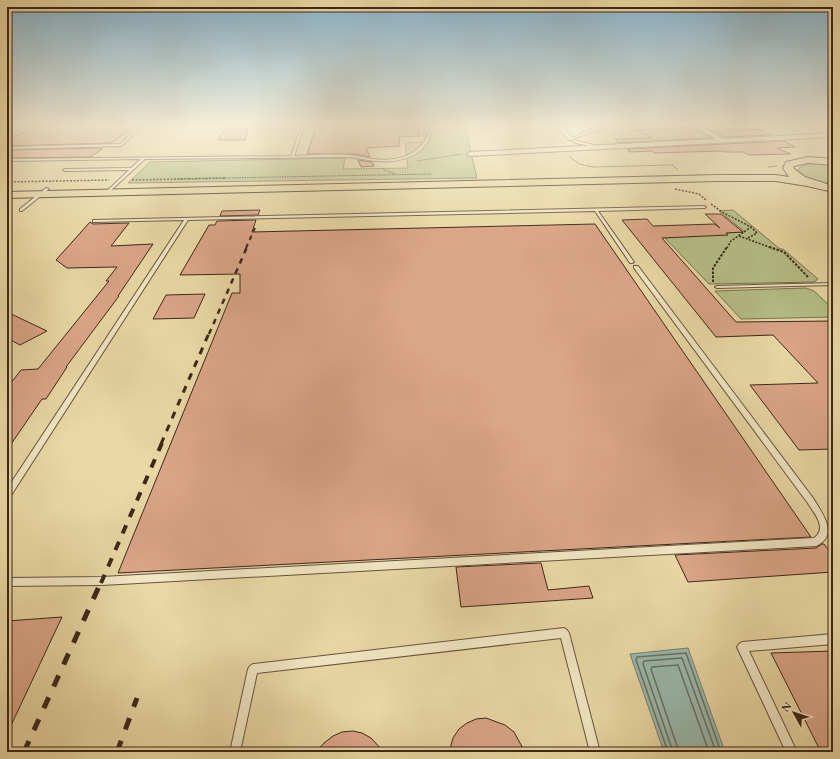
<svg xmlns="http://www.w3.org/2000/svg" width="840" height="759" viewBox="0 0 840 759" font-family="'EB Garamond',serif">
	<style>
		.green { fill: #b5bf86; stroke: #797351 }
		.water { fill: #99b9ad; stroke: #747f73 }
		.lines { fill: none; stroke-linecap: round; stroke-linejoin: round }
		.shore { stroke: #6b7064; stroke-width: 1.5 }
		.building { fill: #dba587; stroke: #3d271c }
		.lane-casing { stroke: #68533e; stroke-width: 2 }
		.street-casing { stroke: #68533e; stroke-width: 2 }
		.primary-casing { stroke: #3d271c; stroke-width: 2 }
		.path-far2 { stroke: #3d271c; stroke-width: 1; stroke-dasharray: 1.5 1; stroke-linecap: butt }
		.path-far1 { stroke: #3d271c; stroke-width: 1.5; stroke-dasharray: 2 1.5; stroke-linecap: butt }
		.path { stroke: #3d271c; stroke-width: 2; stroke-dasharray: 2.5 1.5; stroke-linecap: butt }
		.lane { fill: #f1e6c4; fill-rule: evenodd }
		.street { fill: #f1e6c4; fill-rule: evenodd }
		.primary { fill: #e9d8a4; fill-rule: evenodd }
		.rail-far4 { stroke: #3d271c; stroke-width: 2; stroke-dasharray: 4.5 4.5; stroke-linecap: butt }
		.rail-far3 { stroke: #3d271c; stroke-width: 2.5; stroke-dasharray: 5.5 5.5; stroke-linecap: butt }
		.rail-far2 { stroke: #3d271c; stroke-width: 3; stroke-dasharray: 7 7; stroke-linecap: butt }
		.rail-far1 { stroke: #3d271c; stroke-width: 4; stroke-dasharray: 9 9; stroke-linecap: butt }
		.rail { stroke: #3d271c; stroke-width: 5; stroke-dasharray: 12 12; stroke-linecap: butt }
	</style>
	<rect width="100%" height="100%" fill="#e9d8a4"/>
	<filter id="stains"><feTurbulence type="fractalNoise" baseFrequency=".005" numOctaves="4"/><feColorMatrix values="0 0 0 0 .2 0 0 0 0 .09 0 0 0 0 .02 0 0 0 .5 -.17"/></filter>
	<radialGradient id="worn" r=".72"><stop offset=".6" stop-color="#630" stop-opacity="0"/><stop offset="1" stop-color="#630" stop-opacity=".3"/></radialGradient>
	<path class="green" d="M421 124H464L477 178 128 183 150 162 345 158 343 169 408 168 405 143 425 142Z
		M810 163 833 164V186L807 178 798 171 799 168Z
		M733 210 780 249H783L818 279 814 282 709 284 662 235 745 232 719 211Z
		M806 288 814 291 833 309V317L741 319 715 291Z"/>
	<path class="water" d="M688 648 725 752H664L630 654Z"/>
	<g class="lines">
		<path class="shore" d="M668 752 636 660 637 657 686 653 721 752
			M673 752 643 664 644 661 682 658 716 752
			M679 752 651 669 652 667 678 665 709 752"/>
	</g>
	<path class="building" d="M37 124H137L111 143 7 146V136H17Z
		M228 124H247V134L245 140H218Z
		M317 124H419L420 136 399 137 400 146 366 148 370 157 356 154H307Z
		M719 126 728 130 759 129 771 135 724 137 704 127Z
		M692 127 711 138 619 143 615 139 651 138 636 130Z
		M784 141 795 147 777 148 791 154 749 155 743 152H725L722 151 654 153 652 151 630 152 627 149Z
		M103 148 91 157 7 158V150Z
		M358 160 372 162 374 166 361 167Z
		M260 210 258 215 220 216 222 211Z
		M705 214H721L743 232 726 233 728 235 662 238 736 322 833 321V449L799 450 750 385 818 383 773 335 716 337 622 220 647 219 653 226 715 224 720 228Z
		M256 220 252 232 595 224 811 537 118 573 232 293H240V274L180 275 209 225H215L217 221Z
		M90 222 93 224 129 223 111 246 153 244 118 296H119L66 367H67L46 399H42L7 450V388L21 370 38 369 109 281H106L117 267 67 268 56 260Z
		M205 294 194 318 153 319 166 295Z
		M7 312 47 331 20 345 7 338Z
		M822 544H824L833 556V572L688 582 675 555 816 548Z
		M541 563 548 590 589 586 593 598 461 607 456 567Z
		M62 617 7 734V621Z
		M833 651V752H821L771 653Z
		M486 718 505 725 514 732 525 752H449L453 738 459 729 467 723 476 719Z
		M353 731 362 733 371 738 384 752H316L324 743 333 736 342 732Z"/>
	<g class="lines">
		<defs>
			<path id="lane" d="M143 124H146L121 146 7 149V147L120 144Z
				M302 124H305L294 156C312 155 331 154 349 155 357 156 365 158 373 159 397 162 420 156 429 132L431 133C429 142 424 148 417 153 396 166 373 161 350 157L145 159 108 193 106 192 107 191 129 170 65 171 63 170 65 169 131 168 141 159 7 161V159L291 156Z
				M615 124H621L592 132 573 139 578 141 598 146V148L576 143 570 139 590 130Z
				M46 188 49 189 22 211H20V209Z
				M704 206 706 207 705 208 598 211 634 262 632 263H630L595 211 188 220 10 497 7 498V489L184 220 94 222H93V220Z
				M634 266H638L813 498C821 511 840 536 816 546L102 585 7 586V578L102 577 814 538C828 528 814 513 807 502L634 268Z
				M833 283V285L717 288 715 287 717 286Z
				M564 628 567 630 569 633 600 752H590L561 638 257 673 240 752H230L248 669 250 666 253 664Z
				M833 634V644L749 651 797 752H786L737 647 739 644 742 642Z"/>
			<path id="street" d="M555 124H560L573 138V140H569Z
				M689 124H696L724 139 833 133V137L470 156 467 154 470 152 716 139Z
				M828 124H833V128Z"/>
			<path id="primary" d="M808 157 833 159V165L808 163 794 166 793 168 805 177 833 186V192L807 186 776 181H718L7 198V192L718 175H776L789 177 783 168 786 162Z"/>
		</defs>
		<use href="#lane" class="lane-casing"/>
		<use href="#street" class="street-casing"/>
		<use href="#primary" class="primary-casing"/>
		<path class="path-far2" d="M570 157 579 164 593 167 672 165 678 170
			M417 161 462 154
			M768 167 778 166
			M383 168 384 170 396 174
			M177 179 431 174"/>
		<path class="path-far1" d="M132 180 226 178
			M7 182 109 180
			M675 189 699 194 706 200
			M711 204 722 212 751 227 731 241 727 248
			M739 236 772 248
			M748 238 757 233 751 227"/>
		<path class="path" d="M769 247 784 252 808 277
			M713 282V268L727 247"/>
		<use href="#lane" class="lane"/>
		<use href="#street" class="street"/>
		<use href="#primary" class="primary"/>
		<path class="rail-far4" d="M246 248 255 228"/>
		<path class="rail-far3" d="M209 334 247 247"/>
		<path class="rail-far2" d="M161 444 209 333"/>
		<path class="rail-far1" d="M101 583 162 443"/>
		<path class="rail" d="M24 752 101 582
			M117 752 137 698"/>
	</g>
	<linearGradient id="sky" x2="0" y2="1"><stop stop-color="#88b6d0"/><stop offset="0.54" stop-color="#f5edd6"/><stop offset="1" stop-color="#f5edd6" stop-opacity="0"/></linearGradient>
	<rect width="840" height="231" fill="url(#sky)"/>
	<rect width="840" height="759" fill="none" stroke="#e9d8a4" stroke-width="24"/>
	<rect x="8" y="8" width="824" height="743" fill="none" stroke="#3d271c" stroke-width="2"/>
	<rect x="12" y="12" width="816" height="735" fill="none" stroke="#3d271c"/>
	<g transform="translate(794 713) rotate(309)" stroke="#f1e6c4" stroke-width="3" paint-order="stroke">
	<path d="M0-3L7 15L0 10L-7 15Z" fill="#3d271c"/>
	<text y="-6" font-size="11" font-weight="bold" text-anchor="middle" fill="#3d271c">N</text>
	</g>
	<rect width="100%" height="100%" filter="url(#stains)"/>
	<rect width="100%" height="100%" fill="url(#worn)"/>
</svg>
